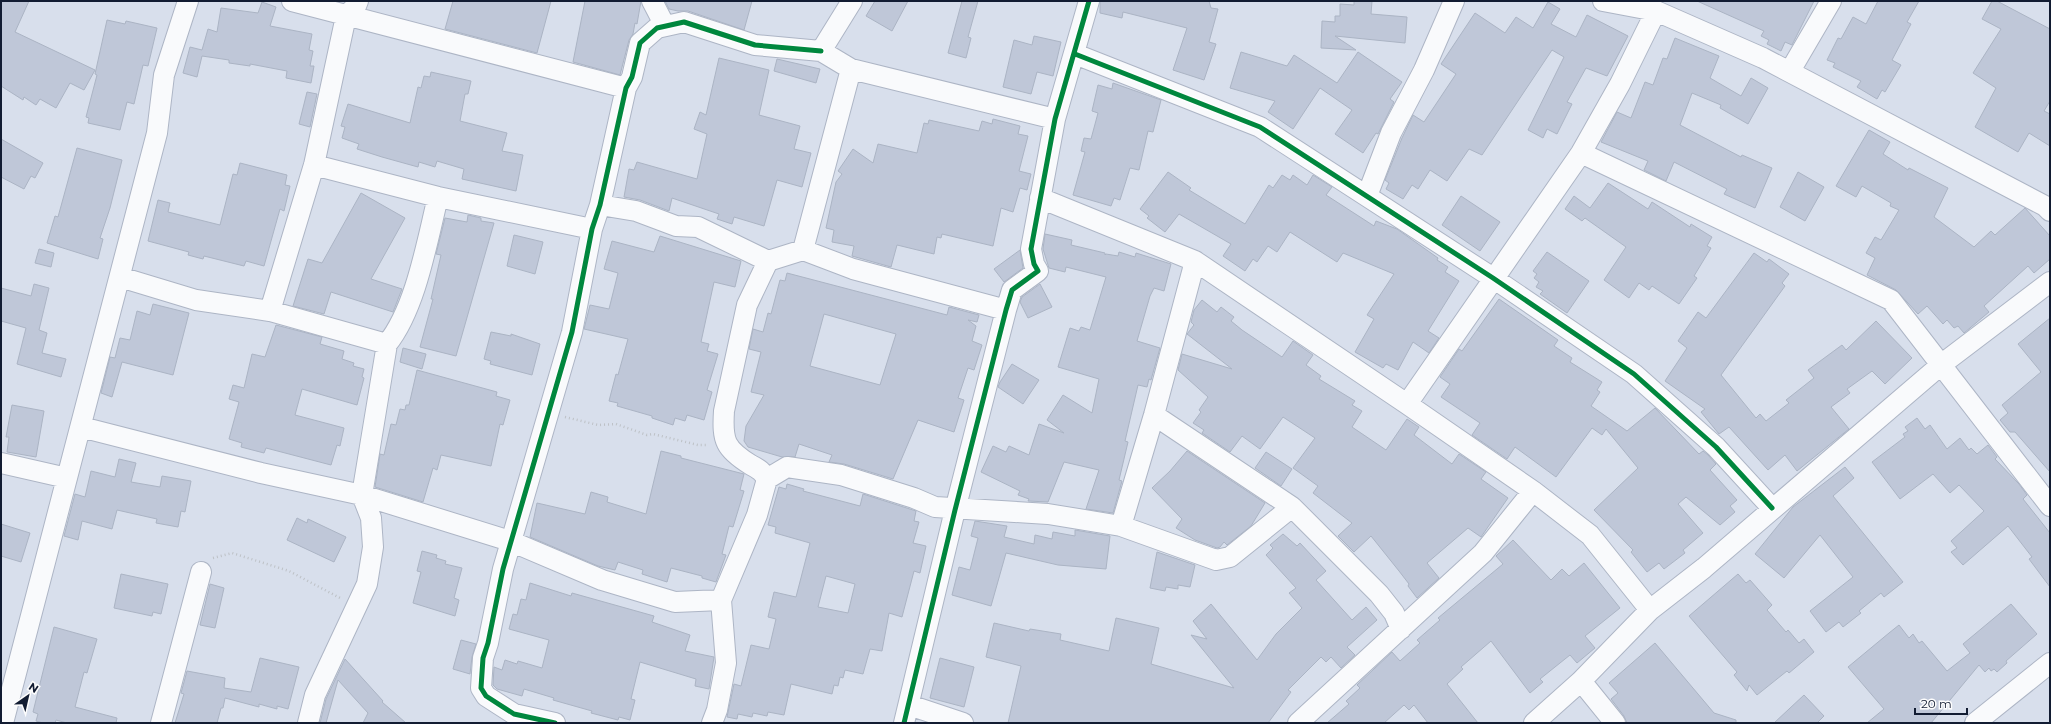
<svg xmlns="http://www.w3.org/2000/svg" width="2051" height="724" viewBox="0 0 2051 724" font-family="Montserrat,sans-serif">
	<style>
		.building { fill: #bfc7d8; stroke: #abb4c4; fill-rule: evenodd }
		.lines { fill: none; stroke-linecap: round; stroke-linejoin: round }
		.minor-casing { stroke: #adb5c5; stroke-width: 22 }
		.path { stroke: #bdc1c6; stroke-width: 2.5; stroke-dasharray: 1 3; stroke-linecap: butt }
		.minor { stroke: #f9fafc; stroke-width: 20 }
		.cycleway-casing { stroke: #fdfdfd; stroke-width: 8 }
		.cycleway { stroke: #00873e; stroke-width: 5 }
	</style>
	<rect width="100%" height="100%" fill="#d8dfec"/>
	<path class="building" d="M1 1H29L15 32 95 70 84 90 70 83 56 108 40 99 36 105 24 97 23 100 1 86Z
		M453 1H551L537 53 445 29Z
		M585 1H641L637 24 635 23 633 34 629 40 620 75 573 62Z
		M665 1H752L744 30 688 11H678L669 9Z
		M875 1H908L892 31 866 16Z
		M962 1H978L968 37 971 38 966 58 948 53Z
		M1100 1H1209L1211 8 1218 9 1209 42 1216 44 1204 80 1173 70 1187 28 1123 12 1122 18 1100 13Z
		M1354 1H1372L1371 14 1407 17 1405 43 1335 36 1356 50 1321 48 1322 21 1335 22V16H1340V4L1354 5Z
		M1697 1H1814L1792 45 1785 42 1781 51 1767 44 1769 40 1761 36 1764 31Z
		M1878 1H1919L1907 22 1911 24 1892 60 1901 65 1885 92 1882 90 1877 99 1857 87 1861 81 1833 67 1835 63 1827 60 1838 38 1841 39 1853 17 1866 24Z
		M1992 1H1997L2050 29V101L2044 111 2050 114V146L2029 133 2018 152 1975 127 1996 88 1973 73 2001 29 1982 19Z
		M262 2 276 7 270 26 312 34 309 50 313 51 310 66H314L311 83 286 78 287 71 250 64V66L229 63V60L202 56 197 77 183 73 190 47 202 50 208 29 217 32 221 8 258 13Z
		M1548 2 1560 9 1551 24 1576 37 1587 15 1628 36 1607 76 1586 68 1567 102 1572 104 1557 134 1547 129 1543 138 1528 130 1564 57 1552 50 1482 155 1469 149 1447 181 1430 170 1418 189 1412 185 1403 199 1386 189 1389 183 1385 180 1402 138 1413 115 1424 122 1456 74 1441 64 1475 13 1505 33 1516 17 1533 28Z
		M107 20 125 24 126 21 157 28 148 66 143 65 134 104 127 102 120 130 88 123 89 118 86 117 97 75 95 74Z
		M1034 36 1061 42 1053 76 1037 72 1031 94 1003 87 1014 40 1032 45Z
		M1675 38 1719 56 1710 78 1741 96 1751 78 1768 88 1748 124 1720 108 1721 105 1692 93 1680 125 1741 157 1742 155 1772 168 1755 208 1724 194 1727 189 1674 162 1666 181 1644 170 1648 161 1601 142 1617 112 1631 118 1645 82 1653 85 1663 58 1667 59Z
		M1241 52 1287 66 1294 55 1337 83 1358 52 1402 82 1390 99 1394 102 1378 134 1376 133 1363 153 1335 134 1352 110 1320 88 1293 129 1268 112 1275 101 1230 88Z
		M719 58 769 70 759 115 800 126 794 149 811 153 802 187 777 180 764 226 734 217 732 224 717 219 719 214 672 198 669 211 640 200 624 197 629 169 634 170 637 162 697 179 707 134 694 129 700 112 706 115Z
		M777 59 820 69 816 83 774 71Z
		M431 72 471 81 468 94H465L460 121 507 133 502 151 523 155 516 191 462 179 464 169 437 161 435 167 419 162 418 167 382 157 357 149 359 144 342 138 345 127 341 126 348 104 410 123 418 87 421 88 424 76 430 77Z
		M1113 83 1161 100 1153 132 1148 131 1139 170 1130 168 1120 200 1114 198 1111 206 1073 195 1085 152 1081 151 1084 138 1091 139 1098 113 1092 111 1098 85 1112 89Z
		M307 92 317 94 310 127 299 124Z
		M993 119 1020 126 1018 134 1028 136 1019 171 1031 174 1027 190 1020 188 1013 212 1001 208 993 246 942 234 941 238 937 237 934 254 897 245 891 267 852 256 854 246 832 242 834 230 826 228 836 182 842 174 838 171 853 149 873 163 878 144 917 153 924 123 928 124 929 120 979 131 982 121 992 124Z
		M1869 130 1890 142 1883 154 1908 170 1909 168 1948 188 1934 217 1974 247 1991 231 1995 235 2025 208 2050 236V259L2034 273 2028 266 1984 306 1989 312 1964 333 1958 326 1954 328 1947 320 1943 324 1927 306 1918 314 1896 290 1867 275 1875 258 1866 253 1875 237 1881 240 1899 210 1890 206 1891 203 1862 186 1856 197 1836 186Z
		M1 139 43 163 35 178 31 176 24 189 1 177Z
		M77 148 122 160 110 208 100 238 103 239 98 259 47 243 55 216 58 217Z
		M240 163 287 175 285 185 290 186 284 211 280 209 264 266 246 261 244 266 204 256 203 259 188 255 189 252 148 241 158 200 170 203 168 212 220 225 233 174 237 175Z
		M1168 172 1191 188 1189 190 1245 224 1269 185 1273 188 1282 175 1290 180 1293 175 1307 185 1313 175 1332 187 1326 195 1374 226 1376 221 1397 229 1438 258 1437 260 1448 267 1445 272 1459 281 1428 331 1439 338 1429 353 1413 342 1398 370 1386 364 1383 368 1355 352 1374 319 1367 315 1394 274 1343 253 1337 262 1290 232 1277 252 1268 246 1257 262 1253 259 1245 271 1223 256 1231 244 1179 214 1165 232 1147 218 1149 216 1140 209Z
		M1798 172 1824 187 1805 221 1780 207Z
		M1608 183 1648 209 1652 202 1690 227 1691 224 1712 237 1707 246 1711 248 1694 276 1697 278 1679 304 1652 286 1649 290 1639 283 1629 298 1604 280 1626 247 1585 218 1582 221 1565 209 1574 196 1590 208Z
		M361 193 405 218 371 279 402 289 393 312 331 292 324 314 293 306 308 259 322 263Z
		M1461 196 1500 222 1480 251 1442 225Z
		M468 215 481 218V221L494 223 456 356 420 347 433 299H431L441 255 436 254 445 218 467 222Z
		M1045 234 1072 240 1071 245 1105 253V255L1106 254 1118 256 1119 252 1135 257 1136 253 1171 264 1164 291 1154 288 1150 296 1137 341 1160 348 1151 380 1149 379 1147 387 1138 385 1125 441 1128 442 1119 480 1122 481 1113 513 1086 509 1099 470 1064 462 1048 502 1028 501 1029 499 1018 495 1020 491 981 472 993 446 1006 452 1009 446 1029 455 1039 424 1064 433 1047 420 1063 395 1092 413 1099 379 1058 367 1070 328 1079 331 1081 327 1090 330 1106 277 1066 267 1065 272 1049 268 1043 249Z
		M514 235 543 242 535 274 507 266Z
		M660 236 741 261 735 287 714 282 701 342 709 344 707 351 718 354 707 390 712 392 704 420 687 415 685 421 675 418 673 425 652 418V416L617 406 618 403 609 401 616 374 618 375 628 339 584 329 590 305 609 309 618 273 604 269 612 241 654 252Z
		M39 249 54 253 51 267 35 263Z
		M1020 250 1023 268 1004 282 994 269Z
		M1547 252 1589 281 1567 313 1540 294 1543 291 1536 287 1539 282 1534 278 1537 274 1533 271Z
		M1754 253 1767 262 1769 259 1789 274 1782 283 1785 286 1721 375 1756 418 1760 414 1766 421 1789 403 1786 400 1814 378 1808 370 1842 345 1846 350 1876 321 1912 358 1885 384 1872 371 1847 389 1850 393 1831 407 1849 429 1797 471 1785 455 1768 470 1729 427 1719 434 1701 412 1705 409 1665 381 1687 348 1678 341 1698 312 1706 318Z
		M787 273 947 315 949 307 979 315 977 322 968 320 976 326 972 341 982 345 974 370 968 368 958 398 964 400 954 432 918 420 893 479 844 464 829 462 832 455 799 444 795 457H782L748 447 744 441 746 426 764 395 751 392 761 352 749 349 753 329 763 332 768 313 771 314 780 280 785 281ZM824 314 896 334 880 385 810 366Z
		M34 284 49 288 39 330 47 333 42 353 66 359 61 377 17 364 26 328 1 321V288L31 296Z
		M1040 284 1052 307 1028 318 1020 302 1022 297Z
		M1499 299 1558 340 1554 346 1572 358 1570 362 1602 382 1597 390 1600 392 1591 406 1627 431 1655 408 1699 454 1703 451 1708 455 1716 464 1710 470 1737 500 1730 506 1735 512 1720 525 1686 497 1678 504 1703 533 1683 550 1685 553 1664 569 1659 563 1647 572 1631 552 1633 550 1594 510 1638 468 1606 429 1602 435 1592 428 1556 477 1515 447 1507 459 1472 435 1480 423 1441 397 1450 384 1440 377 1459 349 1462 351Z
		M1202 300 1217 312 1221 307 1234 317 1231 321 1242 330 1282 357 1293 341 1313 355 1306 365 1321 376 1319 379 1355 401 1352 405 1362 411 1352 427 1386 450 1407 419 1419 427 1414 435 1452 464 1459 454 1486 472 1481 479 1508 498 1481 537 1468 528 1427 563 1439 578 1417 598 1408 586 1409 584 1399 571 1371 536 1354 552 1338 536 1352 523 1313 493 1318 486 1293 468 1315 438 1283 417 1260 449 1242 436 1230 452 1202 433 1204 430 1193 423 1201 412 1199 410 1208 397 1178 370 1182 354 1232 369 1187 334 1194 325 1191 322 1194 310Z
		M153 304 189 313 173 375 122 362 112 397 101 393 110 357 115 358 120 338 130 340 137 311 150 315Z
		M2050 318V472L2015 432H2010L2000 420 2008 413 2002 405 2041 372 2018 344Z
		M276 325 322 337 320 344 344 351 342 359 354 363 353 366 364 369 362 377 364 378 357 405 302 389 295 415 344 428 340 446 337 445 331 465 266 448 264 453 241 447 242 443 229 439 239 402 229 399 233 385 244 388 252 354 265 357Z
		M491 332 511 336V334L540 344 532 375 490 364 491 361 484 359Z
		M403 348 426 354 422 369 400 362Z
		M1012 364 1039 380 1023 404 998 387 1000 382Z
		M417 370 497 392 496 396 510 400 503 425 500 424 491 466 441 455 437 470 433 468 423 502 375 487 380 454 384 455 391 424 396 425 400 409 405 410 406 405H409Z
		M12 405 44 411 36 457 7 452 9 437H6Z
		M1917 418 1925 429 1930 425 1947 449 1960 438 1969 450 1971 448 1977 454 1988 445 1997 457 1995 459 2019 484 2027 495 2023 499 2050 533V587L2029 559 2032 557 2008 526 1963 565 1951 552 1957 548 1951 541 1984 511 1959 485 1950 493 1933 474 1900 499 1872 462 1905 437 1903 434 1908 431 1905 427Z
		M661 451 681 456V458L744 474 740 490 744 491 733 527 729 526 722 554 726 555 716 582 702 578V576L671 568 667 582 642 574 643 570 618 562 615 570 598 566 530 537 537 503 585 514 591 492 608 497 607 502 646 514Z
		M1187 451 1265 503 1251 526 1227 545 1224 542 1220 547 1217 548 1195 540 1176 528 1182 519 1152 488 1170 471Z
		M1266 452 1292 469 1281 486 1255 468Z
		M119 459 136 463 131 482 160 487 162 476 191 481 185 512 181 511 178 527 156 523 157 519 117 510 112 529 82 521 78 540 64 536 75 494 85 497 91 471 115 477Z
		M1845 467 1854 478 1833 496 1903 582 1884 597 1881 593 1859 611 1861 613 1843 627 1839 622 1826 632 1810 611 1853 577 1820 535 1784 578 1755 554 1793 507Z
		M787 484 804 489 803 491 860 506 863 494 916 511 914 521 919 522 913 543 926 546 920 573 914 571 902 617 889 613 882 651 870 649 863 674 845 670 843 678 840 677 838 686 834 685 832 694 791 684 784 715 768 712 767 716 753 713 752 717 738 714 737 719 727 717 734 684 741 686 751 645 769 649 776 619 768 617 774 592 796 597 810 543 775 533 776 527 768 525 779 487 786 489ZM826 576 855 584 848 613 818 607Z
		M297 518 307 523 308 519 346 537 334 562 287 540Z
		M975 521 1007 526 1004 537 1034 544 1035 535 1052 539 1053 532 1075 536V530L1110 536 1106 569 1058 565 1006 553 991 606 952 595 959 567 970 570 978 538 971 536Z
		M1 524 30 533 21 562 1 556Z
		M1283 534 1297 546 1300 543 1326 571 1316 580 1352 620 1366 607 1377 620 1347 647 1355 655 1341 668 1331 657 1326 662 1321 657 1288 690 1291 692 1268 723H1008L1021 666 986 657 994 623 1029 631 1030 629 1061 634 1060 640 1109 651 1116 618 1159 628 1151 664 1234 688 1191 635 1207 639 1193 621 1211 604 1257 660 1276 634 1302 608 1289 593 1296 588 1266 555 1273 548 1270 545Z
		M1513 540 1551 580 1562 569 1569 576 1584 563 1620 608 1585 636 1595 648 1577 663 1570 655 1540 679 1543 682 1530 693 1491 641 1461 667 1463 669 1447 684 1478 723H1428L1414 705 1409 710 1404 705 1384 723H1327L1349 704 1346 701 1360 688 1357 685 1392 652 1400 661 1420 643 1417 640 1440 620 1438 618 1503 564 1496 556Z
		M422 551 437 555 436 558 446 561 445 564 462 568 454 598 459 600 455 616 413 603 421 572 417 571Z
		M1157 552 1195 565 1190 587 1178 585V589L1166 587 1165 591 1150 588Z
		M121 574 168 584 161 614 153 612 152 616 114 608Z
		M1738 574 1746 583 1750 580 1772 605 1767 610 1786 632 1788 630 1799 643 1804 639 1814 652 1789 673 1787 671 1757 695 1749 685 1747 691 1734 675 1737 672 1689 616Z
		M530 583 571 596 572 593 654 616 652 622 690 635 685 651 714 657 709 689 695 686 696 679 640 662 631 699 635 700 630 720 619 717 618 720 591 713 592 711 553 700 554 698 524 689 522 696 497 689 493 685 494 667 502 670 505 660 517 664 518 661 542 668 549 640 509 629 513 614 517 615 521 599 526 600Z
		M210 584 224 588 215 628 200 625Z
		M2011 604 2037 634 2006 661 2007 663 1997 672 1994 669 1991 671 1989 668 1985 672 1979 665 1931 723H1867L1884 709 1848 667 1889 633 1899 625 1909 638 1913 634 1919 643 1922 641 1947 671 1970 653 1963 644Z
		M54 627 97 639 87 673 84 672 75 707 117 718 116 723H67L56 720 55 723H43L36 721 38 714 33 712Z
		M461 640 476 644 472 657 470 674 453 669Z
		M1655 643 1714 713 1736 720V723H1627L1624 716 1611 699 1618 693 1609 683Z
		M260 658 299 667 288 709 277 706V709L259 704V707L225 698 223 708H221L217 723H175L184 694 181 693 187 671 225 678 224 688 251 692Z
		M940 658 974 667 964 707 930 698Z
		M345 659 383 701 382 702 406 723H363L368 713 338 680 326 723H320L326 699Z
		M1804 695 1824 716 1817 723H1774Z"/>
	<g class="lines">
		<defs>
			<path id="minor" d="M292 1 626 88
				M652 1 665 26
				M1603 1 1656 11 1763 58 2045 206 2050 211
				M1075 54 1260 127 1493 278 1634 374 1716 447 1772 508
				M851 69 1055 119
				M1790 71 1831 1
				M1581 153 1891 300 2050 506
				M314 165 438 197 592 229
				M1367 196 1391 133 1424 70 1454 1
				M1040 198 1195 261 1407 404 1533 491 1590 535 1650 610
				M600 205 636 211 676 226 698 227 768 261 803 250 851 69 821 51 852 1
				M803 250 853 269 1006 310
				M120 277 196 300 270 311 387 344C416 308 427 241 438 197
				M270 311 314 165 346 16 356 6 358 1
				M1407 404 1581 153 1620 84 1656 11
				M1154 415 1292 507
				M81 427 261 473 362 495 510 541 602 580 675 602 721 600
				M1 463 67 478
				M767 479 787 467 841 475 914 498 935 507 1048 514 1121 526 1216 560 1230 557 1292 507 1379 594 1394 613 1401 629
				M1121 526 1154 415 1195 261
				M1581 681 1615 723
				M909 705 963 723
				M3 723 157 133 164 75 188 1
				M161 723 201 572
				M308 723 315 695 367 584 373 547 371 518 362 495 387 344
				M555 723 514 714 486 696 481 688 483 658 488 643 503 569 572 332 592 229 600 205 626 88 632 77 640 43 657 28 684 22 755 45 821 51
				M712 723 717 710 726 663 721 600 757 515 767 479C763 472 759 469 751 465 725 449 722 441 724 411L747 305 768 261
				M904 723 955 510 1006 310 1012 290 1038 271 1034 264 1031 249 1055 119 1089 1
				M1298 723 1483 553 1533 491
				M1534 723 1581 681 1650 610 1704 568 1942 364 2050 282
				M1975 723 2050 663"/>
		</defs>
		<use href="#minor" class="minor-casing"/>
		<path class="path" d="M565 417 598 425 616 424 647 435 653 434 698 445H708
			M213 558 232 553 289 571 340 598"/>
		<use href="#minor" class="minor"/>
		<defs>
			<path id="cycleway" d="M1075 54 1260 127 1493 278 1634 374 1716 447 1772 508
				M555 723 514 714 486 696 481 688 483 658 488 643 503 569 572 332 592 229 600 205 626 88 632 77 640 43 657 28 684 22 755 45 821 51
				M904 723 955 510 1006 310 1012 290 1038 271 1034 264 1031 249 1055 119 1089 1"/>
		</defs>
		<use href="#cycleway" class="cycleway-casing"/>
		<use href="#cycleway" class="cycleway"/>
	</g>
	<rect width="2051" height="724" fill="none" stroke="#121c32" stroke-width="4"/>
	<g transform="translate(28 696) rotate(34)" stroke="#fdfdfd" stroke-width="3" paint-order="stroke">
	<path d="M0-3L7 15L0 10L-7 15Z" fill="#121c32"/>
	<text y="-6" font-size="11" font-weight="bold" text-anchor="middle" fill="#121c32">N</text>
	</g>
	<path d="M1915 708v6h52v-6" fill="none" stroke="#121c32" stroke-width="2"/>
	<text x="1921" y="708" font-size="12" fill="#121c32" stroke="#fdfdfd" stroke-width="3" paint-order="stroke">20 m</text>
</svg>
